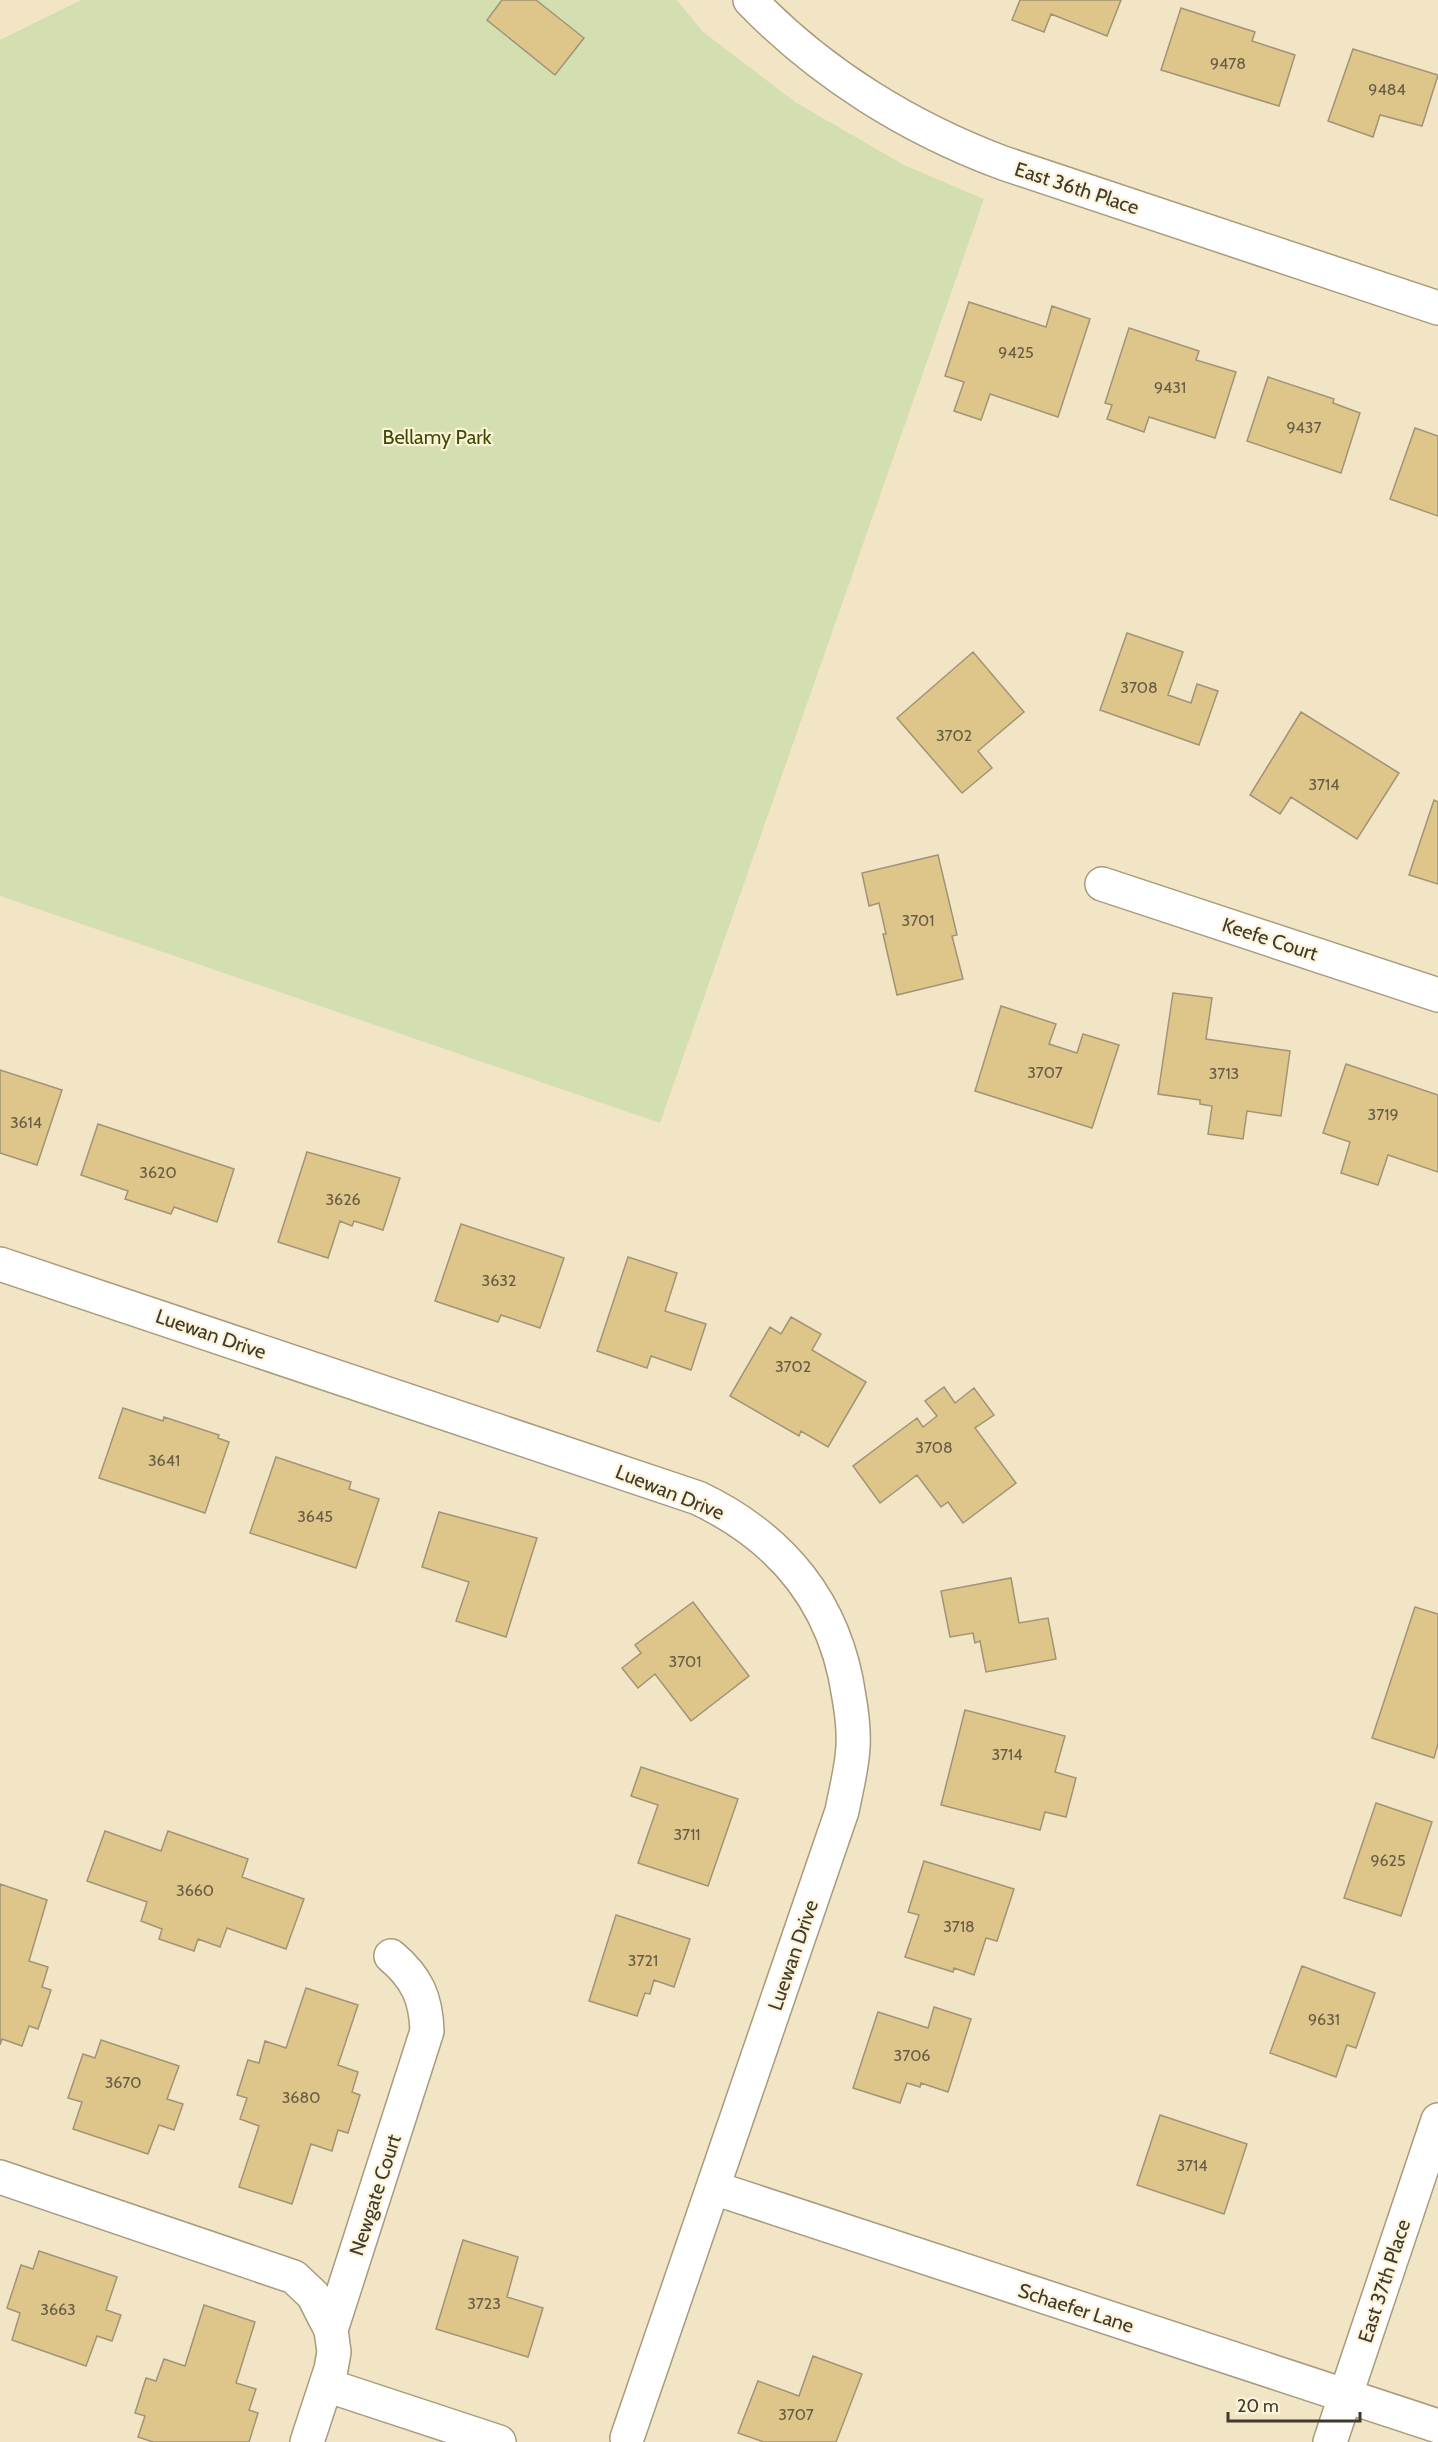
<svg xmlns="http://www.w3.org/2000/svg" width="1438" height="2442" viewBox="0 0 1438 2442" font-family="Cabin,sans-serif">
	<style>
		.green { fill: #d3dfb1 }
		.building { fill: #dec68b; stroke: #a19476; stroke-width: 1.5 }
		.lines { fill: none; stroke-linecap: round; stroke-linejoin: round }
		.minor-casing { stroke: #a89b7d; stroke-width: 36 }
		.tertiary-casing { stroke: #a89b7d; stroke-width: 36 }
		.minor { stroke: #fff; stroke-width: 33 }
		.tertiary { stroke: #fff; stroke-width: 33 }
		.labels { text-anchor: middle; stroke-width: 4.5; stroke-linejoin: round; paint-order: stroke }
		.number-label { font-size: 16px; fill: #675d44 }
		.street-label { font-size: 20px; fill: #3f3a2d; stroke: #fdf3d8 }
		.park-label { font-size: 20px; fill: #3e4b05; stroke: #fdf3d8 }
	</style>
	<rect width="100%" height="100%" fill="#f2e5c5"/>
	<path class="green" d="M81 0H677L702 31 795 102 904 165 984 199 660 1123 0 896V40Z"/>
	<path class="building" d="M502 0H536L584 38 555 75 487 20Z
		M1020 0H1121L1107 36 1051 14 1044 32 1012 20Z
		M1181 8 1255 32 1252 41 1295 55 1279 106 1161 70Z
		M1353 49 1438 75 1422 126 1380 115 1373 137 1328 121Z
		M969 302 1046 327 1052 306 1090 319 1058 417 990 394 981 420 954 411 964 382 945 376Z
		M1129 328 1199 351 1196 360 1236 372 1215 438 1149 417 1144 432 1107 419 1112 405 1105 403Z
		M1268 377 1334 399 1333 403 1360 413 1341 473 1247 441Z
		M1415 428 1438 436V516L1390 499Z
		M1127 633 1183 652 1168 695 1191 703 1197 684 1218 691 1199 745 1100 710Z
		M973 652 1024 712 978 751 992 768 962 793 897 718Z
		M1301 712 1399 773 1357 839 1291 797 1280 814 1250 795Z
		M1434 800 1438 802V884L1409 875Z
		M938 855 957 935 952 936 963 979 897 995 883 934H886L879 903 869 906 862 873Z
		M1173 993 1212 998 1206 1039 1290 1051 1281 1116 1247 1111 1243 1139 1208 1134 1212 1106 1200 1104V1100L1158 1094Z
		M1001 1006 1056 1024 1049 1044 1077 1053 1083 1034 1119 1045 1092 1128 975 1091Z
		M1346 1064 1438 1095V1172L1388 1155 1378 1185 1341 1173 1350 1142 1323 1133Z
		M0 1070 62 1090 37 1165 0 1153Z
		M98 1124 234 1169 217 1222 174 1207 171 1214 125 1199 128 1191 81 1175Z
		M307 1152 400 1178 383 1230 354 1221 352 1226 340 1221 328 1258 278 1242Z
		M461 1224 564 1258 540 1328 501 1315 498 1322 435 1301Z
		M628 1257 677 1273 665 1311 706 1324 691 1370 651 1356 647 1368 597 1351Z
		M791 1317 821 1334 812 1350 866 1382 828 1447 801 1431 799 1436 730 1396 770 1327 781 1334Z
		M944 1387 955 1403 974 1388 994 1415 975 1428 1016 1483 963 1523 948 1502 941 1507 917 1475 880 1503 853 1466 917 1418 923 1427 937 1416 925 1401Z
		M123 1408 163 1421 164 1417 219 1435 218 1438 229 1442 205 1513 99 1478Z
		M276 1457 351 1482 349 1489 379 1499 356 1568 250 1533Z
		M439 1512 537 1538 506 1637 456 1621 469 1582 422 1567Z
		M1011 1578 1019 1623 1048 1618 1056 1659 986 1672 980 1641 975 1643 973 1633 950 1637 941 1591Z
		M693 1602 749 1676 691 1721 655 1674 638 1688 622 1668 641 1653 635 1645Z
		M1415 1607 1438 1614V1744L1434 1758 1372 1738Z
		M965 1710 1065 1736 1055 1772 1076 1778 1066 1817 1045 1812 1040 1830 941 1805Z
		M641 1767 738 1799 708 1886 638 1863 658 1805 631 1796Z
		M1376 1803 1432 1822 1401 1916 1344 1898Z
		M105 1831 161 1851 168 1831 248 1859 242 1877 304 1899 286 1949 227 1928 220 1947 198 1939 194 1951 159 1939 162 1929 141 1921 147 1902 87 1881Z
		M924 1861 1014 1889 997 1941 986 1938 974 1975 954 1968 953 1972 905 1957 919 1915 908 1912Z
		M0 1884 47 1900 29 1961 48 1967 42 1987 51 1990 38 2029 29 2026 22 2046 2 2039 0 2045Z
		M616 1915 690 1939 674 1987 654 1980 650 1994 645 1993 637 2016 589 2001Z
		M1302 1966 1375 1993 1356 2048 1347 2045 1336 2077 1270 2053Z
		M306 1988 358 2005 338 2065 358 2072 352 2092 360 2095 348 2133 338 2130 332 2151 311 2144 292 2204 239 2187 259 2126 240 2119 247 2098 237 2095 248 2060 259 2063 265 2041 286 2048Z
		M934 2007 971 2019 948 2092 921 2083 920 2087 907 2083 900 2103 853 2088 878 2012 928 2028Z
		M101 2040 179 2066 167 2099 183 2104 174 2130 159 2125 148 2154 73 2129 82 2102 68 2098 83 2054 95 2058Z
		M1160 2115 1247 2144 1224 2214 1137 2185Z
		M463 2240 518 2257 507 2297 543 2308 528 2357 436 2329Z
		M39 2251 117 2277 106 2310 121 2315 112 2341 97 2336 86 2366 12 2340 20 2313 7 2308 21 2265 33 2269Z
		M204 2305 255 2322 236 2383 256 2389 249 2410 258 2413 249 2442H153L138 2437 145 2416 135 2413 146 2378 156 2381 164 2359 185 2366Z
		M813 2356 862 2374 836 2442H764L738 2433 758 2381 799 2396Z"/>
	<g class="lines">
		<defs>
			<path id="minor" d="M1102 884 1438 995
				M0 1264 698 1498C782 1538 836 1604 849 1697 852 1714 854 1730 853 1747 852 1768 846 1790 842 1811L627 2438
				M0 2177 294 2277 313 2295 331 2330
				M714 2188 1438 2426
				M326 2385 499 2442
				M307 2442 331 2369 334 2352 331 2330 427 2031C426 1998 417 1978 391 1956
				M1330 2442 1438 2120"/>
			<path id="tertiary" d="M750 0C820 73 909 128 1003 163L1438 308"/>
		</defs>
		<use href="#minor" class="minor-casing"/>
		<use href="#tertiary" class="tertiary-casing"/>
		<use href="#minor" class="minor"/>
		<use href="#tertiary" class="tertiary"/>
	</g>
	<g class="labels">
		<g class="number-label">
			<text x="1228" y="69">9478</text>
			<text x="1387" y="95">9484</text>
			<text x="1016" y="358">9425</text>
			<text x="1170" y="393">9431</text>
			<text x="1304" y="433">9437</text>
			<text x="1139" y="693">3708</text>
			<text x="954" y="741">3702</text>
			<text x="1324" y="790">3714</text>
			<text x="918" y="926">3701</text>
			<text x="1045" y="1078">3707</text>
			<text x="1224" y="1079">3713</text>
			<text x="1383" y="1120">3719</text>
			<text x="26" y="1128">3614</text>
			<text x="158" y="1178">3620</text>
			<text x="343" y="1205">3626</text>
			<text x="499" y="1286">3632</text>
			<text x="793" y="1372">3702</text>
			<text x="934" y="1453">3708</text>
			<text x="164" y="1466">3641</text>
			<text x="315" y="1522">3645</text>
			<text x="685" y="1667">3701</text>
			<text x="1007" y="1760">3714</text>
			<text x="687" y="1840">3711</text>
			<text x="1388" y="1866">9625</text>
			<text x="195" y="1896">3660</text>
			<text x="959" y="1932">3718</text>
			<text x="643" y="1966">3721</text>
			<text x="1324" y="2025">9631</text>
			<text x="912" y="2061">3706</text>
			<text x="123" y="2088">3670</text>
			<text x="301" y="2103">3680</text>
			<text x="1192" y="2171">3714</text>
			<text x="484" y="2309">3723</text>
			<text x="58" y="2315">3663</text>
			<text x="796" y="2420">3707</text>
		</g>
		<g class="street-label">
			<text transform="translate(1077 188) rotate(18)" y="7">East 36th Place</text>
			<text transform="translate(1270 939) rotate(18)" y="7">Keefe Court</text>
			<text transform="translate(211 1334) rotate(19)" y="7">Luewan Drive</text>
			<text transform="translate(670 1492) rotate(22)" y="7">Luewan Drive</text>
			<text transform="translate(793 1955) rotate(-71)" y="7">Luewan Drive</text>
			<text transform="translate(375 2195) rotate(-72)" y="7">Newgate Court</text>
			<text transform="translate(1384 2281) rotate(-72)" y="7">East 37th Place</text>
			<text transform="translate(1076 2308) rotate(18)" y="7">Schaefer Lane</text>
		</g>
		<g class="park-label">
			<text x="437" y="444">Bellamy Park</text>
		</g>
	</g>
	<path d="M1228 2412v9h132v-9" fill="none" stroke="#3f3a2d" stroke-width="3"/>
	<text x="1237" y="2412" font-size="18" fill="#3f3a2d" stroke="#fdf3d8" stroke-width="4.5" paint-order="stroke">20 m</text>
</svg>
